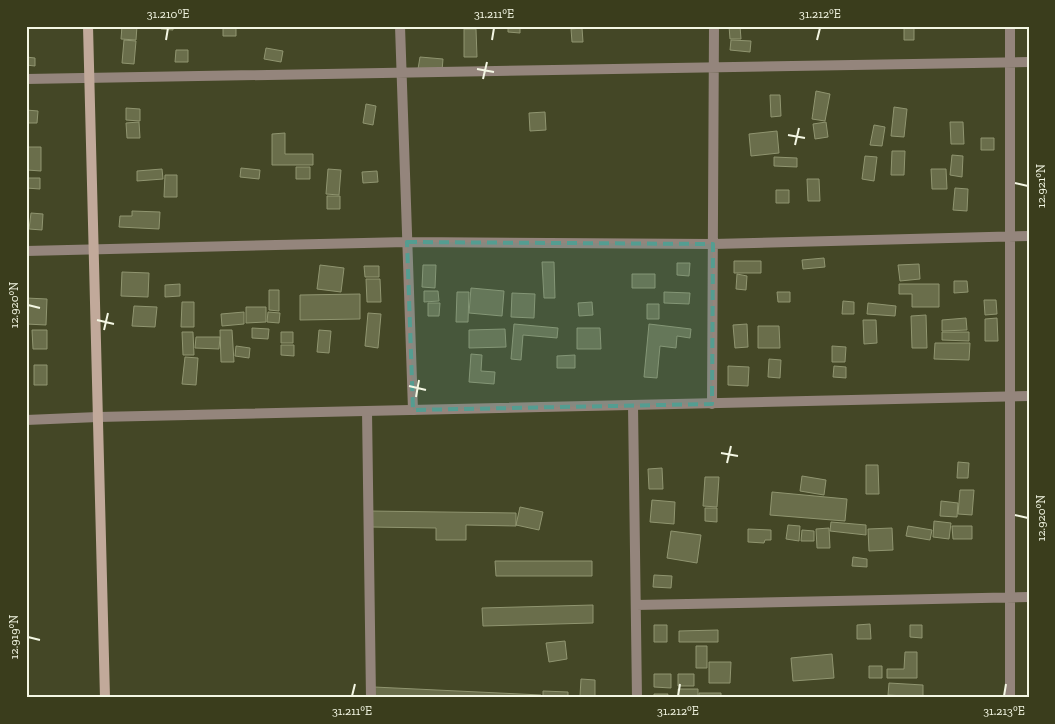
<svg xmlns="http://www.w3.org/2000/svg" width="1055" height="724" viewBox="0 0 1055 724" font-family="'Zilla Slab',serif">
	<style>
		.building { fill: #6a6e4b; stroke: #909570 }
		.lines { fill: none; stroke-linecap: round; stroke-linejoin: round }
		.minor { stroke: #94857c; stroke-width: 10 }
		.tertiary { stroke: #94857c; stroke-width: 10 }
		.secondary { stroke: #c1a99a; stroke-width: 10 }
		.marked { fill: #549d91; fill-opacity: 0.2; stroke: #549d91; stroke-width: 4; stroke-dasharray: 10 6; stroke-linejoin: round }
		.ticks { fill: none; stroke: #f4f7e4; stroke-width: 2 }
		.neatline { fill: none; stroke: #f4f7e4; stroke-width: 2 }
		.ticks-label { font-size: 12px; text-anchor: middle; fill: #f4f7e4 }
	</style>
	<rect width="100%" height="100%" fill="#444726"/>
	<path class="building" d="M122 26H137L136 40 121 39Z
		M161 26H173V30L161 29Z
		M223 26H236V36H223Z
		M508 26H520V33L508 32Z
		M729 26H740L741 39H730Z
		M904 26H914V40H904Z
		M582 28 583 42H572L571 29Z
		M464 29H476L477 57H464Z
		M124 40 136 41 134 64 122 63Z
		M731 40 751 41 750 52 730 50Z
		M266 48 283 51 281 62 264 59Z
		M176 50H188V62H175Z
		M26 57 35 58V66L26 65Z
		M420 57 443 59 442 71 418 69Z
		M816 91 830 94 825 121 812 119Z
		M770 95H780L781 116 771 117Z
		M366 104 376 106 373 125 363 123Z
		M894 107 907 109 904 137 891 136Z
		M126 108 140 109V121L126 120Z
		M26 110 38 111 37 123H26Z
		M545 112 546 130 530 131 529 113Z
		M139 122 140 138H127L126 123Z
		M826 122 828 137 815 139 813 124Z
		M950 122H963L964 144H951Z
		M874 125 885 127 882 146 870 145Z
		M777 131 779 153 751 156 749 134Z
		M285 133V154H313V165H272V134Z
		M981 138H994V150H981Z
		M28 147H41V171L27 170Z
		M892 151H905L904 175H891Z
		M952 155 963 156 962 177 950 175Z
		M865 156 877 157 874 181 862 179Z
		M774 157 797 158V167L774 166Z
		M296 167H310V179H296Z
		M241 168 260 170 259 179 240 177Z
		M162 169 163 179 137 181V171Z
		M328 169 341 170 339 195 326 194Z
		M931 169H946L947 189H932Z
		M377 171 378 182 363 183 362 172Z
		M165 175H177V197H164Z
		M26 178H40V189L26 188Z
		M807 179H819L820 201H808Z
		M955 188 968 189 967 211 953 210Z
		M776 190H789V203H776Z
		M327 196H340V209H327Z
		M132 211 160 212 159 229 119 227 120 216H132Z
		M31 213 43 214 42 230 29 229Z
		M824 258 825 267 803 269 802 260Z
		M734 261H761V273H734Z
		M542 262H554L555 298H544Z
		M677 263H690L689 276 677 275Z
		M919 264 920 279 900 281 898 265Z
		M320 265 344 268 341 292 317 289Z
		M423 265H436L435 288 422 287Z
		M364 266H379V277H365Z
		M122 272 149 273 148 297 121 296Z
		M632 274H655V288H632Z
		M737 274 747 276 746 290 736 289Z
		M366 279H380L381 302H367Z
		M954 281H967L968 292 954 293Z
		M180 284V296L165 297V285Z
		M899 284H939V307H912V294H899Z
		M471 288 504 291 502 316 469 313Z
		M269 290H279V311L269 310Z
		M424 291H438L439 301 424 302Z
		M457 292H469L468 322H456Z
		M664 292 690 293 689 304 664 303Z
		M777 292H790V302H778Z
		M512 293 535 294 534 318 511 317Z
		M360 294V319L300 320V295Z
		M26 298 47 299 46 325 26 324Z
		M984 300H996L997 314 985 315Z
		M843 301 854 302V314H842Z
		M182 302H194V327H181Z
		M592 302 593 315 579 316 578 303Z
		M428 303H440L439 316H428Z
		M868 303 896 306 895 316 867 314Z
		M647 304H659V319H647Z
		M134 306 157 307 155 327 132 326Z
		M246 307H266V322L246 323Z
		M244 312V324L222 326 221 314Z
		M268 312 280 313 279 323 267 322Z
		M368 313 381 314 378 348 365 346Z
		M926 315 927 348H912L911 316Z
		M966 318 967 330 942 331V320Z
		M997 318 998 341H985V319Z
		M863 320H876L877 343 864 344Z
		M514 324 558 328 557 338 523 335 521 360 511 359Z
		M649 324 691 329 690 338 677 336 676 348 660 346 657 378 644 377Z
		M747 324 748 347 735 348 733 325Z
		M758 326H779L780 348H758Z
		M252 328 269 329 268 339 252 338Z
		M577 328H600L601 349H577Z
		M505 329 506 347 469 348V330Z
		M32 330H47V349H33Z
		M220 330H232L234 362H221Z
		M319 330 331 331 329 353 317 352Z
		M182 332H193L194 355H183Z
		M281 332H293V343H281Z
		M942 332H969V341L942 340Z
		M196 337H220L219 349 195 348Z
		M935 343H970L969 360 934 359Z
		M281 345H294V356L281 355Z
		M236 346 250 348 249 358 235 356Z
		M832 346 846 347 845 362H832Z
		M471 354 482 355 481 371 495 372 494 384 469 382Z
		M575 355V368H557V356Z
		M185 357 198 358 196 385 182 384Z
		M769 359 781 360 780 378 768 377Z
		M34 365H47V385H34Z
		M728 366 749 367 748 386 728 385Z
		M834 366 846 367V378L833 377Z
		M958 462 969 463 968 478H957Z
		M866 465H878L879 494H866Z
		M662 468 663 489H649L648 469Z
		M802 476 826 480 824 495 800 491Z
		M705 477H719L717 507 703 506Z
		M960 490H974L972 515 958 514Z
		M772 492 847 499 845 521 770 515Z
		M652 500 675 502 674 524 650 522Z
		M941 501 958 503 957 517 940 516Z
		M520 507 543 512 539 530 516 525Z
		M705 508H717V522L705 521Z
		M370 511 516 513V526L466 525V540H436V528L370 527Z
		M934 521 951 523 949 539 933 537Z
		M831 522 866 525V535L830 531Z
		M788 525 800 526 799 541 786 539Z
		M908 526 932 530 930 540 906 536Z
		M952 526H972V539H953Z
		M829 528 830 548H817L816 529Z
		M892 528 893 550 869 551 868 529Z
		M748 529 771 530V540H765L764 543 748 542Z
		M802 530 814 531V541H801Z
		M671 531 701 535 697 563 667 558Z
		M853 557 867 559V567L852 566Z
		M495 561H592V576H496Z
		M654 575 672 576 671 588 653 587Z
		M593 605V623L483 626 482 608Z
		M870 624 871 639H857V625Z
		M654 625H667V642H654Z
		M910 625H922V638L910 637Z
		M718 630V642H679V631Z
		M565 641 567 659 549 662 546 643Z
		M696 646H707V668H696Z
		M905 652H917V678H887V669H904Z
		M832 654 834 678 793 681 791 658Z
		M709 662H731L730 683H709Z
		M869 666H882V678H869Z
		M654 674H671V688L654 687Z
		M678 674H694V686H678Z
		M581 679 595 680V696H580Z
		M889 683 923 685V697L888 695Z
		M374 687 541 695V698H374Z
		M678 689H698V698H679Z
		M543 691 568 692V698H543Z
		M699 693H721V698H699Z
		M654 694H668L667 698H654Z"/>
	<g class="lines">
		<path class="minor" d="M400 26 413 410
			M26 79 1029 62
			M26 251 407 242 713 244 1029 236
			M712 404 714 26
			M633 405 637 698
			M367 411 371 698
			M636 605 1029 597
			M1010 698V26"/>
		<path class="tertiary" d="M26 420 98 417 1029 396"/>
		<path class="secondary" d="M88 26 105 698"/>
	</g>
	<path class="marked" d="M407 242 713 244 712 404 413 410Z"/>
	<path class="ticks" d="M166 40 168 28M492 40 494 28M817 40 820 28M477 69 494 72M483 79 487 62M788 135 805 138M795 145 799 128M1015 183 1028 186M28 305 40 308M97 320 114 324M104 330 108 313M409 386 426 390M416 397 419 380M721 453 738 456M727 463 731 446M1015 515 1028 518M28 637 40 640M352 696 355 684M678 696 680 684M1004 696 1006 684"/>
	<rect width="1055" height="724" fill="none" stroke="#3a3d1c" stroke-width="55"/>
	<rect x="28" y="28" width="1000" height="668" class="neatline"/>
	<g class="ticks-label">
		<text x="168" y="18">31.210°E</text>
		<text x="494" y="18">31.211°E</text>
		<text x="820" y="18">31.212°E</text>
		<text transform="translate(1041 186) rotate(-90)" y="4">12.921°N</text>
		<text transform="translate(14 305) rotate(-90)" y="4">12.920°N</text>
		<text transform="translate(1041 518) rotate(-90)" y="4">12.920°N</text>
		<text transform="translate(14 637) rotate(-90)" y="4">12.919°N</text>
		<text x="352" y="715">31.211°E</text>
		<text x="678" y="715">31.212°E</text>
		<text x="1004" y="715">31.213°E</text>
	</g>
</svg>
